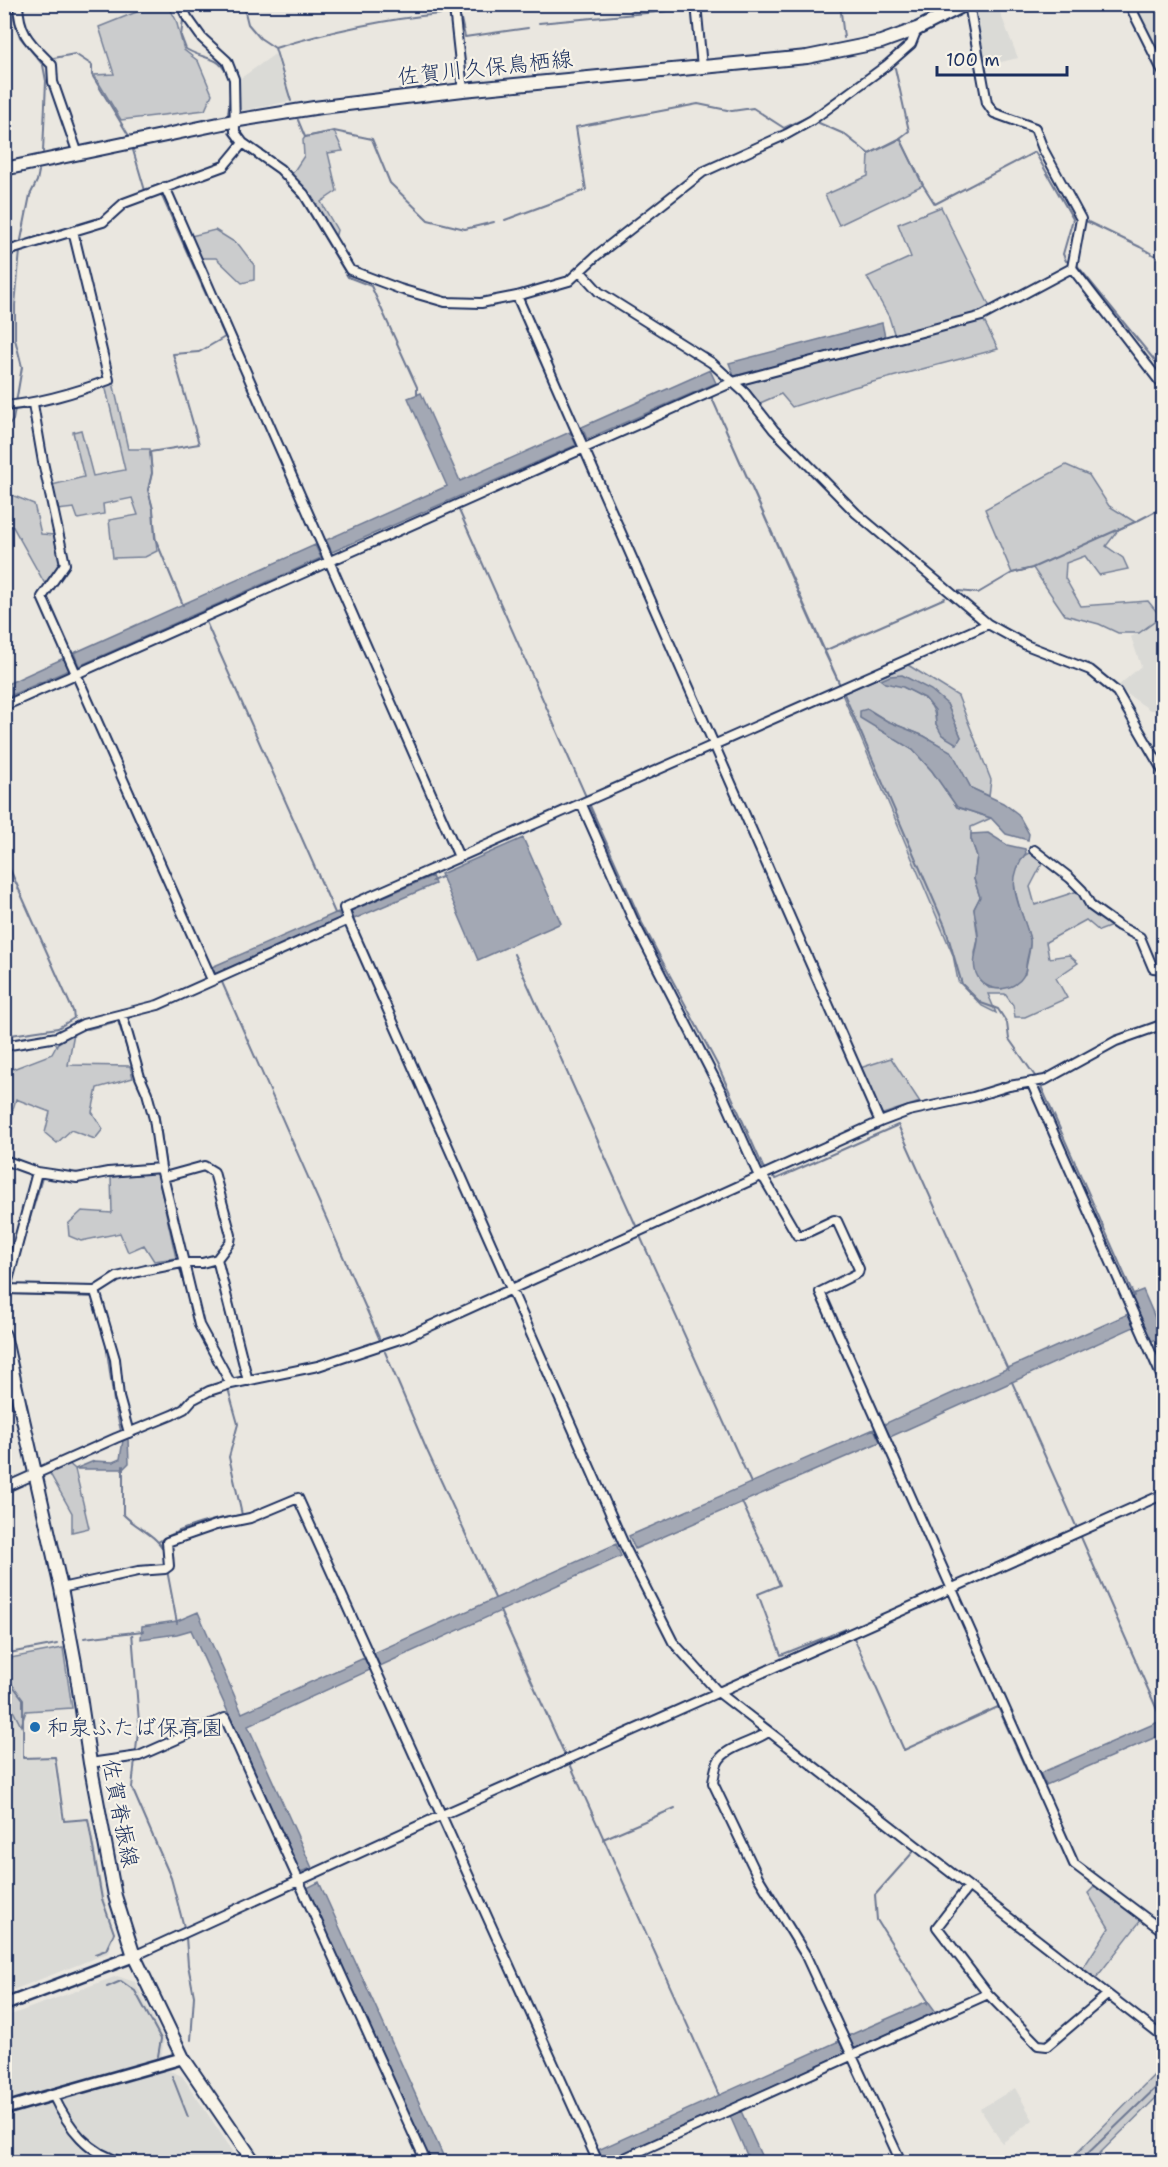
<svg xmlns="http://www.w3.org/2000/svg" width="1168" height="2167" viewBox="0 0 1168 2167" font-family="'Shantell Sans','Klee One',sans-serif">
	<style>
		.built { fill: #dadad6 }
		.green { fill: #cbcccd; stroke: #737e96; stroke-width: 1.5; fill-rule: evenodd }
		.water { fill: #a3a8b4; stroke: #6d7892; stroke-width: 1.5 }
		.lines { fill: none; stroke-linecap: round; stroke-linejoin: round }
		.stream { stroke: #6d7892; stroke-width: 2 }
		.street-casing { stroke: #1b2f5e; stroke-width: 12 }
		.secondary-casing { stroke: #1b2f5e; stroke-width: 15 }
		.primary-casing { stroke: #1b2f5e; stroke-width: 16 }
		.street { stroke: #f7f3e8; stroke-width: 8 }
		.secondary { stroke: #f7f3e8; stroke-width: 10 }
		.primary { stroke: #f7f3e8; stroke-width: 12 }
		.poi-dot { fill: #1f6fb2; stroke: #f7f3e8; stroke-width: 2 }
		.labels { text-anchor: middle; stroke-width: 4.5; stroke-linejoin: round; paint-order: stroke }
		.street-label { font-size: 22px; fill: #1b2f5e; stroke: #f7f3e8 }
		.poi-label { font-size: 22px; fill: #1b2f5e; stroke: #f7f3e8; text-anchor: start }
	</style>
	<rect width="100%" height="100%" fill="#eae7e0"/>
	<filter id="ink" filterUnits="userSpaceOnUse"><feTurbulence type="fractalNoise" baseFrequency=".0167" numOctaves="2"/><feDisplacementMap in="SourceGraphic" scale="12" xChannelSelector="R" yChannelSelector="G"/><feConvolveMatrix kernelMatrix="1 2 1 2 8 2 1 2 1" color-interpolation-filters="sRGB"/></filter>
	<g filter="url(#ink)">
		<path class="built" d="M984 5H997L1018 58 984 66 973 10Z
			M1133 5H1163V63Z
			M275 54 291 101 240 111 238 80Z
			M1163 615V710H1150L1117 687 1141 666 1131 637Z
			M5 1695 21 1726V1759L53 1758 62 1822 90 1819 104 1898 115 1934 108 1953 5 1993Z
			M117 1976 135 1982 164 2040 161 2059 5 2103V2017Z
			M167 2070 182 2076 240 2162H5V2116Z
			M1015 2088 1033 2120 1002 2143 980 2109Z"/>
		<path class="green" d="M154 5H168L176 20 184 50 198 61 212 94 205 110 121 120 94 75 114 74 99 27Z
			M334 131 343 151 328 153 337 191 321 202 337 230 335 238 292 174 304 156 303 140 305 137Z
			M900 138 923 185 839 225 825 195 868 176 869 154Z
			M941 207 989 305 984 321 998 349 854 387 792 407 781 394 760 403 744 384 897 343 889 317 867 277 911 257 898 224Z
			M215 230 239 245 254 265V280L242 283 216 258H200L191 236Z
			M113 382 128 449H150L152 473 148 490 153 509 157 551 145 557 113 558 109 520 138 515 132 498 103 504 104 514 78 519 74 508 57 510 52 485 84 477 73 432 81 430 93 476 125 470 105 385Z
			M1066 465 1089 475 1109 506 1135 522 1119 529 1106 546 1123 558 1128 569 1099 575 1085 556 1066 563 1065 578 1081 606 1148 601 1161 617 1139 633H1118L1099 624 1065 615 1033 568 1012 573 985 509Z
			M4 479 9 494 34 504 41 534 55 535 62 565 45 584 13 527 5 525Z
			M908 665 958 696 991 780 989 796 971 788 951 752 924 736 887 721 868 709 860 717 913 750 932 771 957 807 991 818 971 827V839L977 856 974 879 980 897 974 909 978 939 975 953 979 979 989 988 1002 989 1025 974C1026 964 1031 950 1030 941 1026 919 994 861 1033 852L1043 862 1030 887 1035 905 1078 891 1089 909 1112 926 1099 931 1086 920 1046 942 1049 958 1069 955 1078 963 1056 978 1067 998 1025 1017H1015L1013 1005 1005 994H988L996 1013 982 1006 958 981 953 955 842 694ZM903 687 947 704 961 737 956 744 936 724C935 700 922 697 903 687Z
			M74 1033 68 1065 130 1066 133 1078 97 1088 92 1112 103 1129 95 1139 71 1130 57 1143 45 1133 50 1112 16 1099 5 1135V1072L52 1054 58 1043Z
			M891 1058 920 1102 880 1115 860 1068Z
			M157 1172 176 1258 154 1261 144 1245 128 1252 120 1233 81 1241 69 1236 68 1224 82 1211 112 1213 111 1177Z
			M67 1462 75 1469 89 1528 72 1532V1513L48 1470Z
			M63 1648 72 1708 26 1711 21 1726 5 1695V1659Z
			M1096 1885 1142 1919 1096 1978 1083 1968 1109 1928 1088 1893Z
			M1163 2066V2091L1091 2162H1068Z"/>
		<path class="water" d="M882 323 885 337 734 376 729 363Z
			M710 370 716 383 587 439 582 427Z
			M421 393 460 481 570 432 576 445 332 552 326 540 447 486 408 398Z
			M315 545 321 558 79 666 74 653Z
			M64 658 69 670 5 698V685Z
			M902 675 931 690 947 704 961 737 957 744 942 735 936 724 935 710 925 698 903 687 885 683 881 680 890 676Z
			M867 709 887 721 924 736 952 752 971 788 1003 803 1018 814 1029 834 1028 840 1006 834 991 818 957 807 932 771 913 750 860 718V711Z
			M988 833 1007 845 1025 849 1026 853C1001 886 1023 907 1030 940 1031 948 1026 959 1026 967 1024 989 993 996 980 980 970 968 976 955 978 941 979 931 975 919 974 909L980 897 974 879 977 856 971 839V834Z
			M523 838 561 923 478 960 441 874Z
			M432 876 435 884 354 919 351 911Z
			M338 912 341 919 215 974 212 967Z
			M1143 1290 1163 1336 1150 1342 1130 1295Z
			M1128 1314 1134 1327 890 1437 884 1424Z
			M104 1331 112 1362 117 1401 128 1439 129 1463 123 1469H75L94 1461 113 1462 120 1459 123 1440 114 1403Z
			M874 1429 880 1442 635 1549 629 1536Z
			M616 1544 621 1556 380 1666 374 1653Z
			M198 1612 242 1713 364 1658 370 1670 248 1726 312 1868 300 1872 191 1630 177 1634 141 1639 142 1626 177 1621Z
			M1163 1720V1734L1046 1785 1040 1773Z
			M319 1882 446 2162H431L307 1888Z
			M928 2001 936 2012 854 2049 848 2036Z
			M839 2041 845 2053 604 2162 598 2150Z
			M741 2111 764 2162H750L730 2116Z"/>
		<g class="lines">
			<path class="stream" d="M14 4V18L20 37 43 65 46 81 43 152
				M174 4 183 20 181 36 186 49C210 63 218 52 231 82
				M243 4 248 24 260 38 275 48 291 101
				M630 4 631 15
				M840 4 844 38
				M711 7 732 4
				M461 19 465 37 528 28
				M539 23 689 9
				M275 48C327 32 386 19 440 14
				M54 58 75 54 92 65V75L129 136
				M895 68 909 131 900 138 923 185 935 204 1035 152 1073 219 1063 254 1066 261 1070 262
				M228 114 231 88
				M298 120 305 137 334 131 372 139 390 183 428 220 465 229 494 222
				M819 123 844 134 869 154 900 139
				M229 133 239 145
				M243 148 280 175 301 199 348 277 371 286 417 387V395
				M133 150 146 194
				M149 198 161 194 225 337 199 352 173 354 199 444 150 452 152 473 148 490 153 509 155 538 183 605
				M505 220 586 190 576 127 698 104 732 111 753 108 784 128 808 117
				M1086 221 1140 247 1164 261
				M1076 264 1164 372
				M711 396 840 685 824 651Z
				M4 432 13 420 22 367 15 339V305L21 240 30 195 37 181 39 171
				M458 508 642 923 719 1068 763 1167 767 1171
				M959 591 978 593 1012 573 1032 568 1135 522 1164 507
				M206 622 335 913
				M824 651 945 598
				M844 694 945 926 962 984 981 1003 998 1009 1007 1023 1009 1039 1037 1079
				M4 856 73 1011 74 1018 58 1028 4 1036
				M432 881 442 877
				M514 954 637 1228
				M221 980 380 1340
				M81 1028 88 1029 118 1021 133 1067
				M1040 1084 1134 1296
				M140 1087 146 1101
				M158 1111 166 1169
				M771 1175 776 1179 898 1125 1008 1370
				M640 1236 751 1483
				M180 1268 188 1297
				M12 1279 42 1178
				M12 1294 93 1297
				M385 1352 425 1446 495 1598
				M212 1358 225 1381
				M1012 1382 1076 1526
				M123 1466V1514C134 1527 162 1537 165 1555
				M742 1502 780 1585 758 1594 781 1655 846 1629
				M1081 1537 1162 1721
				M158 1542C183 1526 212 1519 242 1515L229 1457 238 1424 229 1392
				M167 1570 177 1623
				M500 1611 565 1755
				M132 1632 139 1722 132 1788 171 1878 184 1927
				M84 1638 143 1631
				M854 1638 904 1750 998 1707 1033 1785
				M4 1654 57 1644
				M4 1674 23 1699V1758L55 1757 64 1821 88 1819 102 1899 114 1933 106 1950 95 1954
				M570 1764 719 2095
				M603 1839 675 1808
				M914 1851 875 1895 877 1920 928 2001 927 2004
				M1098 1889 1164 1937
				M186 1937 188 1965 194 1996 191 2040
				M107 1987 121 1981 135 1991 161 2039 158 2056
				M172 2076 188 2117
				M586 2162 602 2155
				M1079 2162 1164 2080"/>
			<defs>
				<path id="street" d="M18 4C19 36 32 44 52 65L53 82 78 154
					M181 4 187 17 202 38 227 61 234 79 235 132 243 143 280 169 304 194 350 270 400 289 445 302 481 303 517 296 569 281 596 256 703 172 787 134 812 120 887 65 911 44 917 29
					M696 4 702 67
					M969 4 987 103 994 113 1035 128 1043 149 1081 219 1072 268 1164 387
					M1129 4 1164 74
					M454 8 463 90
					M165 187 459 857
					M4 252 103 222 124 203 224 166 243 143
					M580 271 599 292 712 363 745 393 774 430 856 513 988 624 1026 645 1090 670 1117 692 1164 773
					M517 296 880 1122
					M33 404 43 462 65 564 42 597 212 980
					M4 406C41 403 74 393 109 380L73 231
					M988 624 344 908 348 920 626 1549 673 1642 718 1692 1164 2038
					M4 706 733 382 982 316 1072 268
					M582 805 635 924 721 1091 758 1174 765 1180 797 1235H802L834 1220 837 1221 859 1269 858 1273 820 1292 1074 1864 1159 1928 1164 1927
					M1034 850 1070 878 1082 890 1091 906 1119 926 1140 937 1153 968 1164 969
					M122 1014 140 1077 147 1093 154 1119 161 1168 199 1325 231 1384
					M4 1046 57 1037 83 1024 158 1005 348 920
					M1031 1082 1164 1382
					M4 1160 37 1172 77 1178 108 1172 161 1168
					M217 1259 248 1381
					M6 1288 37 1172
					M4 1289 95 1291 117 1277 146 1270 182 1263H202L217 1259 230 1242 231 1235 214 1172 204 1166 164 1177
					M95 1291 115 1359 119 1397 129 1433
					M4 1488 116 1438 172 1415 184 1409 192 1400 209 1391 231 1384 318 1366 406 1337 880 1122 909 1111 973 1097 1009 1086 1045 1080 1116 1041 1164 1024
					M61 1588 138 1571 165 1569 169 1566 167 1542 216 1525 250 1518 298 1498 598 2162
					M768 1732C755 1742 728 1746 719 1760 715 1766 714 1777 713 1783L758 1877 805 1954 901 2162
					M90 1763 139 1756 225 1718 426 2162
					M968 1887 937 1927 988 1994 1038 2045 1047 2046 1107 1995
					M134 1956 440 1816 1164 1494
					M53 2095C68 2127 88 2154 123 2162
					M616 2162 988 1994"/>
				<path id="secondary" d="M4 2005 134 1956
					M4 2109 183 2058"/>
				<path id="primary" d="M4 169 233 121 314 108 463 90 807 57 881 42 917 29 966 4
					M4 1335 61 1588 75 1663 90 1763 115 1896 134 1956 183 2058 254 2162"/>
			</defs>
			<use href="#street" class="street-casing"/>
			<use href="#secondary" class="secondary-casing"/>
			<use href="#primary" class="primary-casing"/>
			<use href="#street" class="street"/>
			<use href="#secondary" class="secondary"/>
			<use href="#primary" class="primary"/>
		</g>
	</g>
	<circle class="poi-dot" cx="35" cy="1727" r="6"/>
	<g class="labels">
		<g class="street-label">
			<text transform="translate(485 67) rotate(-6)" y="8">佐賀川久保鳥栖線</text>
			<text transform="translate(121 1813) rotate(79)" y="8">佐賀脊振線</text>
		</g>
		<g class="poi-label">
			<text x="47" y="1735">和泉ふたば保育園</text>
		</g>
	</g>
	<rect width="1168" height="2167" fill="none" stroke="#f7f3e8" stroke-width="24"/>
	<rect x="12" y="12" width="1144" height="2143" fill="none" stroke="#1b2f5e" stroke-width="2" filter="url(#ink)"/>
	<path d="M937 66v9h130v-9" fill="none" stroke="#1b2f5e" stroke-width="3"/>
	<text x="946" y="66" font-size="18" fill="#1b2f5e" stroke="#f7f3e8" stroke-width="4.5" paint-order="stroke">100 m</text>
</svg>
